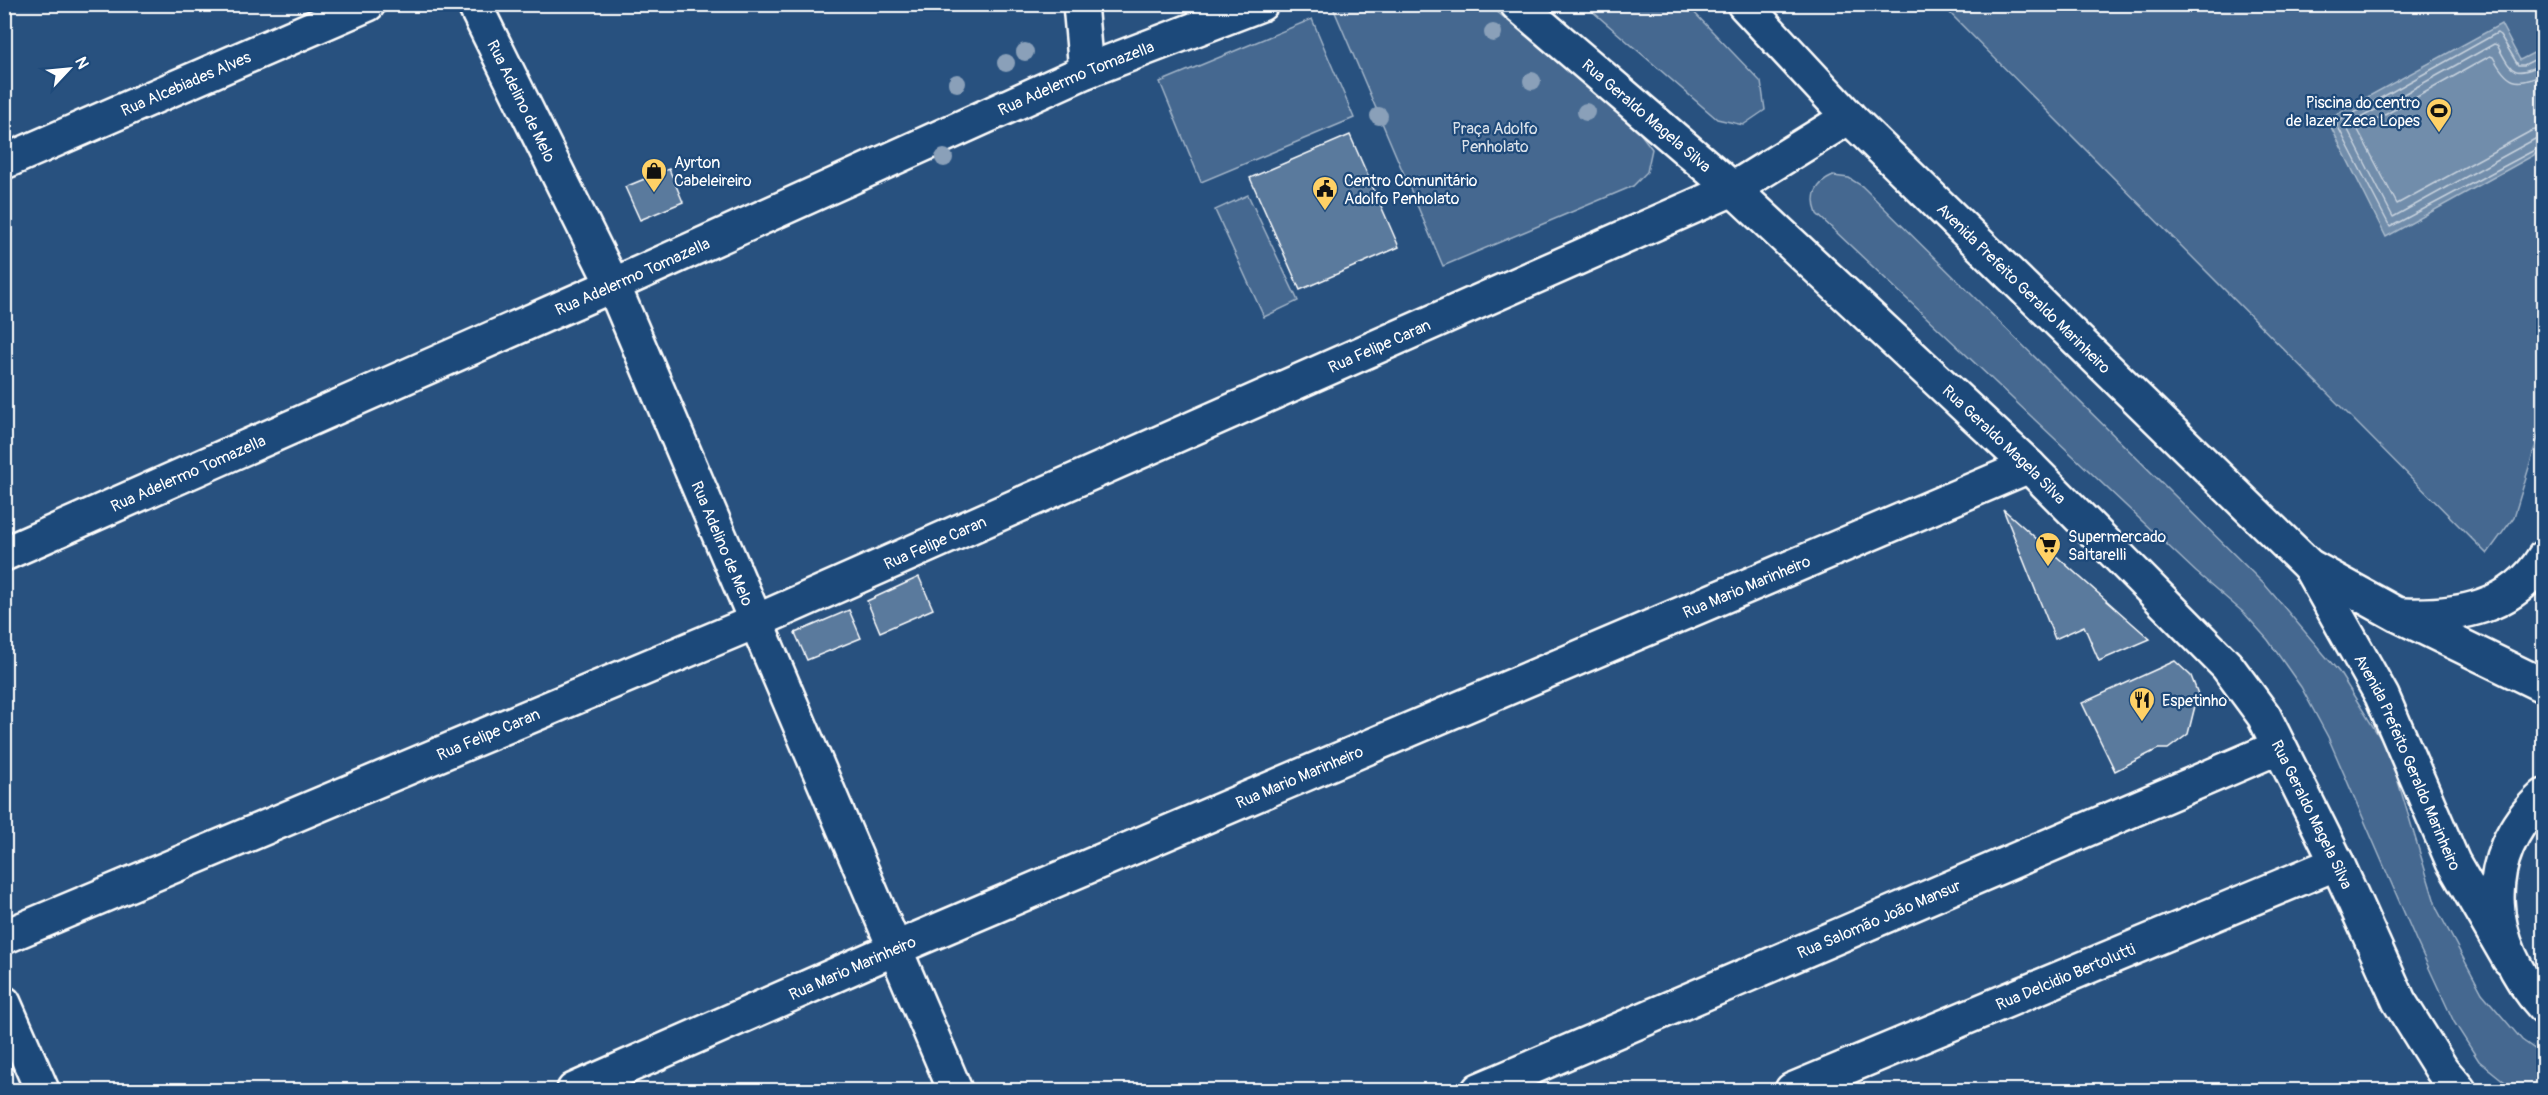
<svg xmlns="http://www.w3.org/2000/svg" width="2548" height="1095" viewBox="0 0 2548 1095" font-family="Pangolin,sans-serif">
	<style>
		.green { fill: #446890; stroke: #a2b4c8; stroke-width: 1.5 }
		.water { fill: #718dab; stroke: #aabbcd; stroke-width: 1.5 }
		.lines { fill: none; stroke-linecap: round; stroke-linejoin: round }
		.shore { stroke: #c6d1dd; stroke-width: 1.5 }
		.building { fill: #5a7a9d; stroke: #fff; stroke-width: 1.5 }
		.minor-casing { stroke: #fff; stroke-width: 38 }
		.major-casing { stroke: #fff; stroke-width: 38 }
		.minor { stroke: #1f4a7a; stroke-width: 33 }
		.major { stroke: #1f4a7a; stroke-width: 33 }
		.tree { fill: #8aa0b9 }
		.labels { text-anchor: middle; stroke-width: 4.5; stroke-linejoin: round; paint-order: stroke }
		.street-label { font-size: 16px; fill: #fff; stroke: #1f4a7a }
		.poi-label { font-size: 16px; fill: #fff; stroke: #1f4a7a; text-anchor: start }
		.park-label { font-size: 16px; fill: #dae1e9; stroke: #1f4a7a }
	</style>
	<rect width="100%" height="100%" fill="#28517f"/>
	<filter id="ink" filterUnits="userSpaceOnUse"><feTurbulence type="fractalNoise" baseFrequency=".0167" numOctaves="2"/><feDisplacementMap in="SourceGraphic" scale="12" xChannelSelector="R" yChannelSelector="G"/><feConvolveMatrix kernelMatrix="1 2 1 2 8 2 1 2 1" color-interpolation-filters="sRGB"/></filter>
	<g filter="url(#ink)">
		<path class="green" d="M1332 5H1489L1637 129 1652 149 1647 172 1633 186 1443 266Z
			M1585 5H1687L1761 82 1765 110 1743 125 1717 119Z
			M1942 5H2543V421L2514 517 2487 554Z
			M1312 19 1354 118 1201 182 1160 82Z
			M1833 176 1849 178 1862 186 2266 586 2339 672 2389 752 2437 909 2482 993 2522 1040 2543 1055V1090H2515L2479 1061 2454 1022 2416 940 2328 737 2301 687 2268 640 2244 613 2196 572 1817 214C1810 196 1815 184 1833 176Z
			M1248 195 1298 301 1264 317 1215 210Z"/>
		<path class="water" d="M2501 24 2520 60 2543 48V150L2386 237 2327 119Z"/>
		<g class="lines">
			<path class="shore" d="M2544 55 2524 65H2518L2500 35 2497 33 2336 123 2390 227 2544 145
				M2544 63C2513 79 2512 72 2497 45L2494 44 2346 126 2393 217 2535 139 2544 137
				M2544 74C2516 88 2507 83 2493 57L2490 56 2358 130 2397 204 2531 131 2544 128"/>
		</g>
		<path class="building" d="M1350 135 1399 247 1300 290 1250 178Z
			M669 169 683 202 640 220 625 187Z
			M2003 509 2150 639 2099 661 2084 626 2055 639Z
			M919 577 933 609 880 632 867 601Z
			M849 610 861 638 807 660 795 633Z
			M2175 661 2191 676 2198 694 2188 734 2168 749H2158L2115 771 2082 703Z"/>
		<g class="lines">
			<defs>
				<g id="minor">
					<path id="s1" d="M474 4 613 285 955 1090"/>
					<path d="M1080 4 1086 71"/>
					<path id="s2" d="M1517 4 1733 189 2029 466 2227 666 2264 716 2337 863 2399 1001 2442 1070 2459 1090"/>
					<path id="s3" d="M4 162 368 4"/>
					<path id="s4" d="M4 554 613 285 1086 71 1261 4"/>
					<path id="s5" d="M4 937 757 621 1733 189 1849 117"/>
					<path d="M4 1003 42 1090"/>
					<path id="s6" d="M574 1090 894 949 2029 466"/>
					<path id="s7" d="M1479 1090 2279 747"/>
					<path id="s8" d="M1792 1090 2337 863"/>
				</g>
				<g id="major">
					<path id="s9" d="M1744 4 1849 117 2309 566 2398 615 2544 686"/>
					<path id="s10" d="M2309 566 2382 696 2453 862 2509 959"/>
					<path d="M2403 615C2458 617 2513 608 2544 557"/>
					<path d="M2544 796C2477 857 2486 944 2544 1007"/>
				</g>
			</defs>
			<use href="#minor" class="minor-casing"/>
			<use href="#major" class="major-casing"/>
			<use href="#minor" class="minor"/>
			<use href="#major" class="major"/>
		</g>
		<g class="tree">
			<circle cx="1493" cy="33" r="9"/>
			<circle cx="1025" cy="52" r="9"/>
			<circle cx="1006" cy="63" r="9"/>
			<circle cx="1532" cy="81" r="9"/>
			<circle cx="957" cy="83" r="9"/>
			<circle cx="1586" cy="112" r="9"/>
			<circle cx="1379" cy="116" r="9"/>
			<circle cx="944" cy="158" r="9"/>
		</g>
	</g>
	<defs>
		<symbol id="stadium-pin" viewBox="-11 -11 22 30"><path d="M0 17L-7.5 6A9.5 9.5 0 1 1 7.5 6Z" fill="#ffd166" stroke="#1f4a7a"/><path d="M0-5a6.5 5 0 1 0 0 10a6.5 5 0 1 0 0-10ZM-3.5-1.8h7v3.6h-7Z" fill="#111"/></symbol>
		<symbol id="shop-pin" viewBox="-11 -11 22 30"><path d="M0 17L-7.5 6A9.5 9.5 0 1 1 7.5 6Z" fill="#ffd166" stroke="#1f4a7a"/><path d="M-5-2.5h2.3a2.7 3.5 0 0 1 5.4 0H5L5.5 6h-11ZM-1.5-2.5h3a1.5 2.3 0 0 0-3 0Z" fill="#111"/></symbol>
		<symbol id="civic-pin" viewBox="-11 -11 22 30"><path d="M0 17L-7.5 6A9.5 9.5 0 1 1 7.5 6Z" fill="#ffd166" stroke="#1f4a7a"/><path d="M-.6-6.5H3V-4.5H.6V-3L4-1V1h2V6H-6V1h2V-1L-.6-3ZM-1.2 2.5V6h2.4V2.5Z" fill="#111"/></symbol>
		<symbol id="supermarket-pin" viewBox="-11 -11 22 30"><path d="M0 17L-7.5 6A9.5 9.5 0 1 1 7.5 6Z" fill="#ffd166" stroke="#1f4a7a"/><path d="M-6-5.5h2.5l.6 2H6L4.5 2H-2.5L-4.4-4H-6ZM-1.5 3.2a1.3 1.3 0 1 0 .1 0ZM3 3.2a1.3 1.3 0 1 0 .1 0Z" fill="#111"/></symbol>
		<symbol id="restaurant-pin" viewBox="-11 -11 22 30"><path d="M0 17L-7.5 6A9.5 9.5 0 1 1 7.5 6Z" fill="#ffd166" stroke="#1f4a7a"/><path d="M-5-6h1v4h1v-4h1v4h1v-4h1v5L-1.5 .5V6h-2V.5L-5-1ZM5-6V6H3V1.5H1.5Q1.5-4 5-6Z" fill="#111"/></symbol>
	</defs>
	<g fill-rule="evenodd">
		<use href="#stadium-pin" x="2424" y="96" width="30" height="40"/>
		<use href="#shop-pin" x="639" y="156" width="30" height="40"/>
		<use href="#civic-pin" x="1310" y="174" width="30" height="40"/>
		<use href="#supermarket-pin" x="2033" y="530" width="30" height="40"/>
		<use href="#restaurant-pin" x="2127" y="685" width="30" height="40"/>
	</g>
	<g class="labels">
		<g class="street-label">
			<text dy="6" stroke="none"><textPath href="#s4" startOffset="1173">Rua Adelermo Tomazella</textPath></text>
			<text dy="6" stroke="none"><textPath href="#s3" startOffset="198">Rua Alcebiades Alves</textPath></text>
			<text dy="6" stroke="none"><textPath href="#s1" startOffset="108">Rua Adelino de Melo</textPath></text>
			<text dy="6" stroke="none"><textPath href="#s2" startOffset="171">Rua Geraldo Magela Silva</textPath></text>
			<text dy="6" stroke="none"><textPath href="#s4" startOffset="687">Rua Adelermo Tomazella</textPath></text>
			<text dy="6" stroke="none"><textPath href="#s9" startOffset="399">Avenida Prefeito Geraldo Marinheiro</textPath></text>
			<text dy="6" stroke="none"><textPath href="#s5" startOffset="1497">Rua Felipe Caran</textPath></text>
			<text dy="6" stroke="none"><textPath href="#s2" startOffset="657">Rua Geraldo Magela Silva</textPath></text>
			<text dy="6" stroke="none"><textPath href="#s4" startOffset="201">Rua Adelermo Tomazella</textPath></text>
			<text dy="6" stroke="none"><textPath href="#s5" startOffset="1011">Rua Felipe Caran</textPath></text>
			<text dy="6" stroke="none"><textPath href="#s1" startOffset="594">Rua Adelino de Melo</textPath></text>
			<text dy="6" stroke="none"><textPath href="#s6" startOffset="1276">Rua Mario Marinheiro</textPath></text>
			<text dy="6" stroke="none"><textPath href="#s5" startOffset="525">Rua Felipe Caran</textPath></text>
			<text dy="6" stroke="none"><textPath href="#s10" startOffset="220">Avenida Prefeito Geraldo Marinheiro</textPath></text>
			<text dy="6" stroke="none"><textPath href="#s6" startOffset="790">Rua Mario Marinheiro</textPath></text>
			<text dy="6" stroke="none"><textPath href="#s2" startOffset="1143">Rua Geraldo Magela Silva</textPath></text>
			<text dy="6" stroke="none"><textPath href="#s7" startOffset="435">Rua Salomão João Mansur</textPath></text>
			<text dy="6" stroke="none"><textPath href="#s6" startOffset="304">Rua Mario Marinheiro</textPath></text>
			<text dy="6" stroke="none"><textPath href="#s8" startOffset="296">Rua Delcidio Bertolutti</textPath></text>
		</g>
		<g class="poi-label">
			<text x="2420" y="108" text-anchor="end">Piscina do centro<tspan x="2420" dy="18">de lazer Zeca Lopes</tspan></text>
			<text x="674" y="168">Ayrton<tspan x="674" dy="18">Cabeleireiro</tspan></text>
			<text x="1344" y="186">Centro Comunitário<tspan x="1344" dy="18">Adolfo Penholato</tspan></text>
			<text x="2068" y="542">Supermercado<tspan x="2068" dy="18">Saltarelli</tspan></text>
			<text x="2162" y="706">Espetinho</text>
		</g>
		<g class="park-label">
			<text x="1495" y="134">Praça Adolfo<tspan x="1495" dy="18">Penholato</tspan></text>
		</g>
	</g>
	<rect width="2548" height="1095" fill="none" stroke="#1f4a7a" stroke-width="24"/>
	<rect x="12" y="12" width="2524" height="1071" fill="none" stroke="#fff" stroke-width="2" filter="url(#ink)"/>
	<g transform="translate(69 69) rotate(64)" stroke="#1f4a7a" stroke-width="4.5" paint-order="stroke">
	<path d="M0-4.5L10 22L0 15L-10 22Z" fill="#ffffff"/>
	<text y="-9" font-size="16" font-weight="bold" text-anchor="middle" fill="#ffffff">N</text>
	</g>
</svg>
